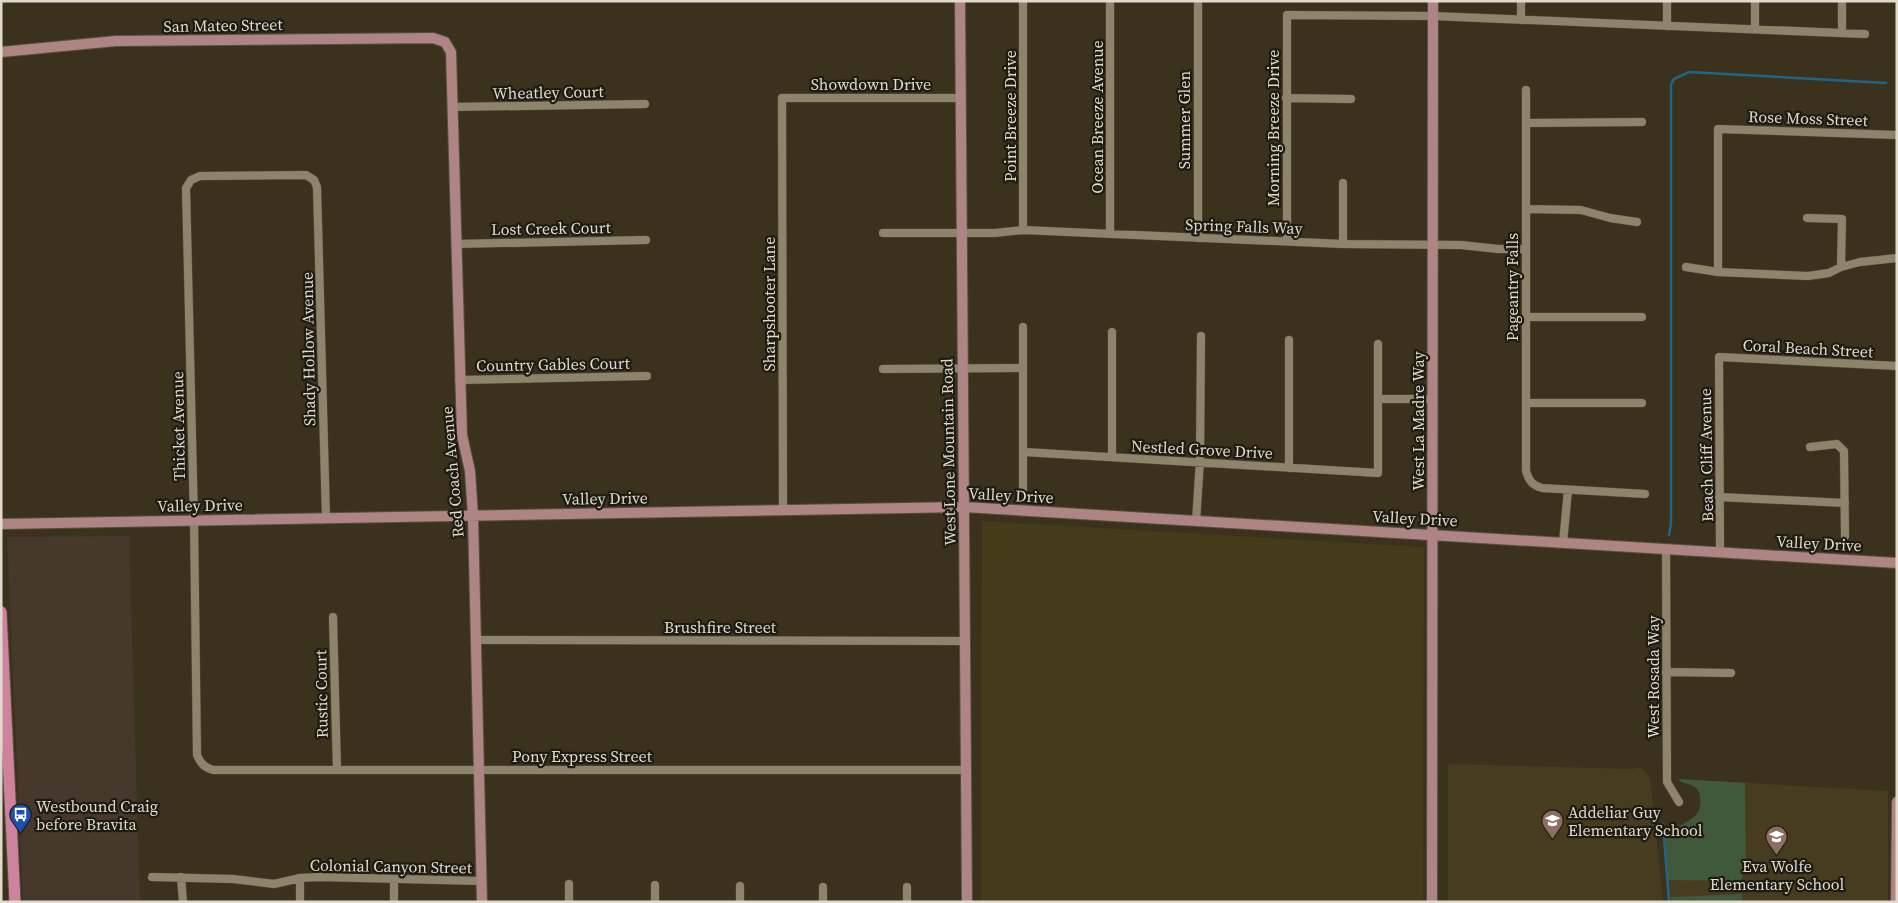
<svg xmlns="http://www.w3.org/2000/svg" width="1898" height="903" viewBox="0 0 1898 903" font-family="'Source Serif 4',serif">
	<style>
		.commercial { fill: #46382a }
		.built { fill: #473c1f }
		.green { fill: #40593b }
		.sand { fill: #433b1a }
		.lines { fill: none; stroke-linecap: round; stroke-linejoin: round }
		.stream { stroke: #216485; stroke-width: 2.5 }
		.street-casing { stroke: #57503d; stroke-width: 9 }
		.secondary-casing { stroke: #57503d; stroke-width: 12 }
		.primary-casing { stroke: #57503d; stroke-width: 13 }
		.street { stroke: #8d846b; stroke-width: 8 }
		.secondary { stroke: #ae8484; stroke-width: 10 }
		.primary { stroke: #ce839d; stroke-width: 11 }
		.labels { text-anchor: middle; stroke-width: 4.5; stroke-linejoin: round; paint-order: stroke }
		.street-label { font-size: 16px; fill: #dfdacd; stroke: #1e1b11 }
		.poi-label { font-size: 16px; fill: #dfdacd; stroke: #1e1b11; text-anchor: start }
	</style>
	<rect width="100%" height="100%" fill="#3b321d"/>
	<path class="commercial" d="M129 536 140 902H23L7 537Z"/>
	<path class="built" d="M1448 764 1632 769 1641 767 1650 778 1663 902H1448Z
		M1679 779 1888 791V902H1669L1666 832 1694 817 1699 812 1700 805 1699 793 1697 789 1689 784 1681 782Z"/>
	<path class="green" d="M1679 779 1745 783 1746 872H1743L1742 879 1740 881 1667 880 1665 832C1674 828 1686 824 1694 817 1702 811 1703 795 1696 788 1692 784 1687 784 1681 782Z
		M1742 894V902H1671V897Z"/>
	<path class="sand" d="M982 521 1424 547 1423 902H981Z"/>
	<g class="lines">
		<path class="stream" d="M1669 535 1671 523V84L1674 79 1689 72 1886 83
			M1663 824 1669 902"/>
		<defs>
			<path id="street" d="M1023 1V230
				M1110 1V234
				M1198 1V238
				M1521 1V20
				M1667 1V26
				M1755 29V1
				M1842 33V1
				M1526 90V471C1529 481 1532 485 1542 488L1645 494
				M1286 98 1351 99
				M452 107 645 104
				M1526 123 1642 122
				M1526 209 1581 210 1610 218 1637 222
				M1807 218 1842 219 1841 267
				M883 233H995L1023 230 1343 244 1461 245 1498 249H1526
				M1287 241V15L1433 16 1865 34
				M456 244 646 240
				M1343 244V183
				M1686 267 1718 272 1808 276 1829 273 1841 267 1860 262 1897 258
				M1718 272V129L1897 135
				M1526 317H1642
				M883 369 1023 368
				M459 380 647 376
				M1378 399H1433
				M1526 403H1642
				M1810 447 1837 444 1844 451 1845 536
				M1024 452 1378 473V344
				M1112 457V332
				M1289 468V340
				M1023 489V327
				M1719 497 1845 503
				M783 510 782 98H960
				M326 518 317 187 314 180 306 175 200 176 191 180 186 188 194 520 197 755C201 764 204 767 213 770H966
				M1196 521 1200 461 1201 336
				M1563 543 1568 490
				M1666 549 1667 782 1679 802
				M1720 552 1719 357 1897 366
				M333 617 337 770
				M475 640 965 641
				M1666 672 1731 673
				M152 877 233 879 274 884 300 878 319 877 481 881
				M181 877 183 902
				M569 884V902
				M823 887V902
				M907 887V902
				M300 902V878
				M394 902V879
				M655 902V885
				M740 902V886"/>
			<path id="secondary" d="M960 1 967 902
				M1 52 116 41 433 38 445 42 451 52 462 435 470 471 473 516 482 902
				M1 524 964 507 1897 563
				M1432 902 1433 1
				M1896 902 1897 802"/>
			<path id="primary" d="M1 612 15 902"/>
		</defs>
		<use href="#street" class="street-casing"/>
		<use href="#secondary" class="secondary-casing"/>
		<use href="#primary" class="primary-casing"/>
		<use href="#street" class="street"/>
		<use href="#secondary" class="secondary"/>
		<use href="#primary" class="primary"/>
	</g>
	<defs>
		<symbol id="bus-pin" viewBox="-11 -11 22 30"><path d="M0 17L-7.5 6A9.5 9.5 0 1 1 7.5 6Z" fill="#1a4fb4" stroke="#1e1b11"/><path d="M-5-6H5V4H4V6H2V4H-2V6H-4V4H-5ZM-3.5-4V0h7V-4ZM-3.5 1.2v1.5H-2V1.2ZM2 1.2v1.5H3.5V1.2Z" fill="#fff"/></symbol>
		<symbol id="school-pin" viewBox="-11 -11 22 30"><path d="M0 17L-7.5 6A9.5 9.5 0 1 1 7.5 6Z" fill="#8d6e63" stroke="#1e1b11"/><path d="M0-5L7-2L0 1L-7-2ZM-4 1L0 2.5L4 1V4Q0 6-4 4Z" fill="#fff"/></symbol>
	</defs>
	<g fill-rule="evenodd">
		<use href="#bus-pin" x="8" y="802" width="25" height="34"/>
		<use href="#school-pin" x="1540" y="808" width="25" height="34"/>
		<use href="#school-pin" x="1764" y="824" width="25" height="34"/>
	</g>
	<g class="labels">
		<g class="street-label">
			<text transform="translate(223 25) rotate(-1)" y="6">San Mateo Street</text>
			<text x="871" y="90">Showdown Drive</text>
			<text transform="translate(548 92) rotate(-1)" y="6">Wheatley Court</text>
			<text transform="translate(1010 116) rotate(-90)" y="6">Point Breeze Drive</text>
			<text transform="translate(1097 117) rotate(-90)" y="6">Ocean Breeze Avenue</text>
			<text transform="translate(1808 118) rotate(2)" y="6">Rose Moss Street</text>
			<text transform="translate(1184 120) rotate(-90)" y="6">Summer Glen</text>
			<text transform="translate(1273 128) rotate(-90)" y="6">Morning Breeze Drive</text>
			<text transform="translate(1244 226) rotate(2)" y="6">Spring Falls Way</text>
			<text transform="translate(551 228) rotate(-1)" y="6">Lost Creek Court</text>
			<text transform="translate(1512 287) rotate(-90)" y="6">Pageantry Falls</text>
			<text transform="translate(769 304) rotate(-90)" y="6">Sharpshooter Lane</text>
			<text transform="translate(1808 348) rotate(3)" y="6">Coral Beach Street</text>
			<text transform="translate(308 349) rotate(-91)" y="6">Shady Hollow Avenue</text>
			<text transform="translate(553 364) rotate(-1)" y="6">Country Gables Court</text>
			<text transform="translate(1418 421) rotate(-90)" y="6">West La Madre Way</text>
			<text transform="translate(178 426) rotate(-91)" y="6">Thicket Avenue</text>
			<text transform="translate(1202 449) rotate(3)" y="6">Nestled Grove Drive</text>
			<text transform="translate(948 452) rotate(-91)" y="6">West Lone Mountain Road</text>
			<text transform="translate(1706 455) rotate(-91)" y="6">Beach Cliff Avenue</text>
			<text transform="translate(452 472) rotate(-95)" y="6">Red Coach Avenue</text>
			<text transform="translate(1011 495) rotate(3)" y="6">Valley Drive</text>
			<text transform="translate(605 498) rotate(-1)" y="6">Valley Drive</text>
			<text transform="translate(200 505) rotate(-1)" y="6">Valley Drive</text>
			<text transform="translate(1415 518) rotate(3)" y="6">Valley Drive</text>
			<text transform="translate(1819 543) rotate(3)" y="6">Valley Drive</text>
			<text x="720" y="633">Brushfire Street</text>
			<text transform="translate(1653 677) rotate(-90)" y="6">West Rosada Way</text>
			<text transform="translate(321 694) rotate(-91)" y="6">Rustic Court</text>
			<text x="582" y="762">Pony Express Street</text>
			<text transform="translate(391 866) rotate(1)" y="6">Colonial Canyon Street</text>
		</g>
		<g class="poi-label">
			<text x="36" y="812">Westbound Craig<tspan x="36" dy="18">before Bravita</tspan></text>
			<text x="1568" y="818">Addeliar Guy<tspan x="1568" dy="18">Elementary School</tspan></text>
			<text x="1777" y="872" text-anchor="middle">Eva Wolfe<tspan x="1777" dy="18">Elementary School</tspan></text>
		</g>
	</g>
	<rect width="1898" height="903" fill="none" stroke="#dfdacd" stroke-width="5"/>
</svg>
